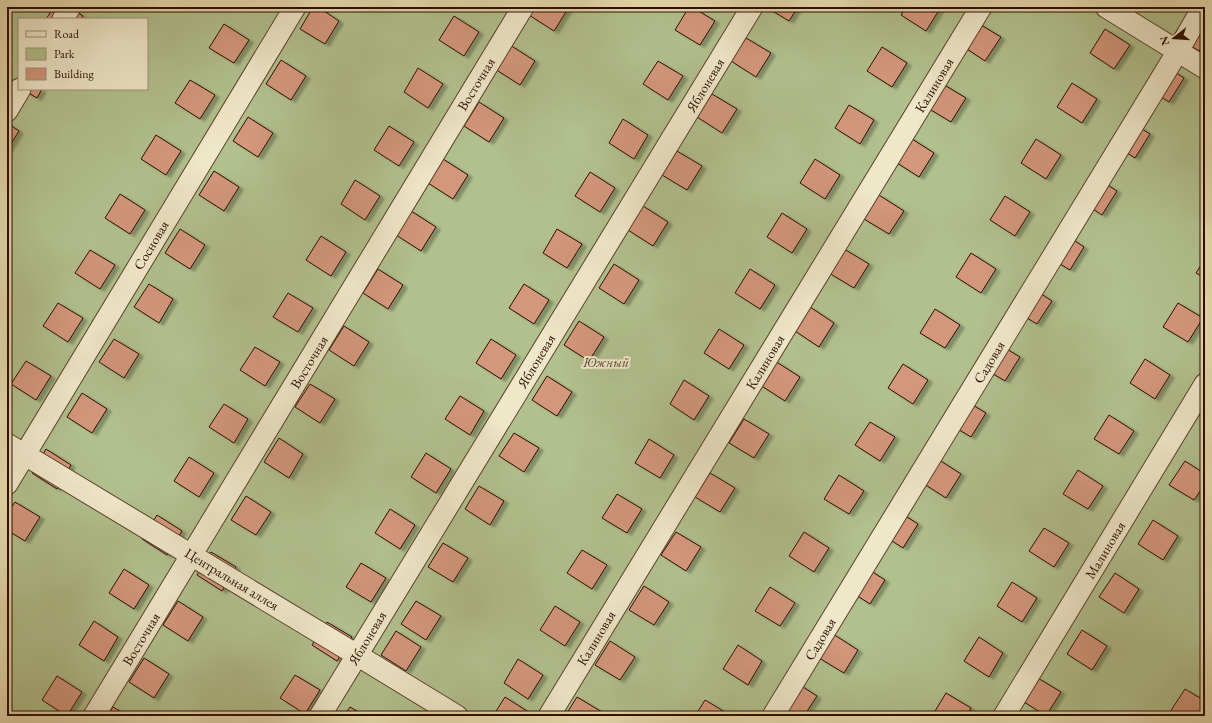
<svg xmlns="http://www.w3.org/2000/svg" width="1212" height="723" viewBox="0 0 1212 723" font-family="'EB Garamond',serif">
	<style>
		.green { fill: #b1c08d; stroke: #6f6646; fill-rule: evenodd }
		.building { fill: #d3977c; stroke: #2d0d00; filter: url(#shadow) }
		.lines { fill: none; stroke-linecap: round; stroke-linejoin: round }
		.minor-casing { stroke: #5b402b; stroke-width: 23 }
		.minor { stroke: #efe7ca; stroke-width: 21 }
		.labels { text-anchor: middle; stroke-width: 4; stroke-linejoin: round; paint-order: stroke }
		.street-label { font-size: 14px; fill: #2d0d00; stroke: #efe7ca }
		.park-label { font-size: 14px; font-style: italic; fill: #5b4c31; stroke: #efe7ca }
	</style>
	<defs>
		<filter id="shadow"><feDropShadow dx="4.5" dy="2.5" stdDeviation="1" flood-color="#0004"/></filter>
	</defs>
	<rect width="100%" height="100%" fill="#e6daad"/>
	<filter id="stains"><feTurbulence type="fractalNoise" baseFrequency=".005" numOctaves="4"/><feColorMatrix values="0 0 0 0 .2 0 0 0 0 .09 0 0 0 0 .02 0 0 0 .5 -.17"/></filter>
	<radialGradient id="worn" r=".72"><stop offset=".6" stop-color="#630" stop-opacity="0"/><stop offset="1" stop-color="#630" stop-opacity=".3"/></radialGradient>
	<path class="green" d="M7 7H1205V716H7ZM19 19H147V89H19Z"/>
	<path class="building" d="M54 7H68L83 16 81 19H46Z
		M313 7H318L339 21 325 44 300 29Z
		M534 7H569L554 31 529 15Z
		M689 7H692L715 21 700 45 675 30Z
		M766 7H798L789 21Z
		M906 7H941L926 31 901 15Z
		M1189 12 1205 21V42L1199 51 1174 35Z
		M454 16 479 32 464 56 439 40Z
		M976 22 1001 37 985 61 961 45Z
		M224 24 249 40 234 63 209 48Z
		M1105 29 1130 45 1114 69 1090 53Z
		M746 38 771 53 756 77 731 61Z
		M510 45 535 61 520 85 495 69Z
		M882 47 907 63 892 87 867 71Z
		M281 60 306 76 291 100 266 84Z
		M658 61 683 76 668 100 643 84Z
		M1159 62 1184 78 1169 102 1144 86Z
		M418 68 443 84 428 108 404 92Z
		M190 80 215 95 200 119 175 103Z
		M941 83 966 98 951 122 926 107Z
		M1072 83 1097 99 1082 123 1057 107Z
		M22 89H42L37 98Z
		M712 94 737 109 722 133 697 117Z
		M479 102 504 118 489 142 464 126Z
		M849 105 874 120 860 144 835 128Z
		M248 117 273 133 258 157 233 141Z
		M1125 118 1150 134 1135 158 1110 142Z
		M623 119 648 135 634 159 609 143Z
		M7 123 19 131 7 150Z
		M389 126 414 142 399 166 374 150Z
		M156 135 181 151 166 175 141 159Z
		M909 137 934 153 919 177 894 161Z
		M1036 139 1061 155 1046 179 1021 163Z
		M677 151 702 166 687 190 662 175Z
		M443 159 468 175 453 199 428 183Z
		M815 159 840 175 825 199 800 183Z
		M214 171 239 187 224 211 199 195Z
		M590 172 615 188 600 212 575 196Z
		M1092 175 1117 191 1102 215 1078 199Z
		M355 180 380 196 365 220 341 204Z
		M120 194 145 210 130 234 105 218Z
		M879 195 904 211 889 234 864 219Z
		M1005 196 1030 212 1015 236 990 220Z
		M643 206 668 222 653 246 628 230Z
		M411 211 436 227 421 251 396 235Z
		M782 213 807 229 792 253 767 237Z
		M180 229 205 245 190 269 165 253Z
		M557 229 582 244 567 268 543 253Z
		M1060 231 1084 247 1070 270 1045 255Z
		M321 236 346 252 331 276 306 260Z
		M844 249 869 264 854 288 829 273Z
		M90 250 115 265 100 289 75 273Z
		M971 253 996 269 981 293 956 277Z
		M1205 259V278L1196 273Z
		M614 264 639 280 624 304 599 288Z
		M378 269 403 285 388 309 363 293Z
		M750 269 775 285 760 309 735 293Z
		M149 284 173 299 159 323 134 307Z
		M524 284 549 300 534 324 509 308Z
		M1027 285 1052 301 1037 324 1012 309Z
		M288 293 313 308 298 332 273 317Z
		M58 303 83 318 68 342 43 326Z
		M1178 303 1203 318 1188 342 1163 327Z
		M810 307 834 323 819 347 795 331Z
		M935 309 960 325 945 348 920 333Z
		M579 321 604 337 589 361 564 345Z
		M344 326 369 342 354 366 329 350Z
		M719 329 744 345 729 369 704 353Z
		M114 339 139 354 124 378 99 362Z
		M491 339 516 355 501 379 476 363Z
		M995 342 1020 357 1005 381 980 366Z
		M255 347 280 362 265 386 240 370Z
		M1145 359 1170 375 1155 399 1130 383Z
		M26 361 51 376 36 400 11 384Z
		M775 361 800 377 785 401 760 385Z
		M903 364 928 380 913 404 888 388Z
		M547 376 572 392 557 416 532 400Z
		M684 380 709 396 694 420 670 404Z
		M310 384 335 399 320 423 295 407Z
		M82 393 107 409 92 433 67 417Z
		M460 396 484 411 470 435 445 419Z
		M961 398 986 413 971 437 946 422Z
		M224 404 248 419 234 443 209 427Z
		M1109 415 1134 431 1119 454 1094 439Z
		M744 419 769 434 754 458 729 443Z
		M870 422 895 437 880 461 855 445Z
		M514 433 539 448 524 472 499 456Z
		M279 438 303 454 289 478 264 462Z
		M649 439 674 455 660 478 635 463Z
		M46 449 71 465 57 489 32 473Z
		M426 453 451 469 436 493 411 477Z
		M189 457 214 473 199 497 174 481Z
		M936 458 961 474 946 498 921 482Z
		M1185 461 1205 474V484L1194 500 1169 485Z
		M1078 470 1103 486 1088 509 1063 494Z
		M710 473 735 488 720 512 695 497Z
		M839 475 864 491 849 514 824 499Z
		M479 486 504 501 490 525 465 509Z
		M617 494 642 509 627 533 602 518Z
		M246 496 271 512 256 535 231 520Z
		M15 502 40 517 25 541 7 530V514Z
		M893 508 918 524 903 548 878 532Z
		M390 509 415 525 400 549 375 533Z
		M157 515 182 531 167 555 142 539Z
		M1153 520 1178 536 1163 560 1138 544Z
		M1044 528 1069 543 1054 567 1029 551Z
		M676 532 701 547 686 571 661 555Z
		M804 532 829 548 814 572 789 556Z
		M443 543 468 558 453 582 428 567Z
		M582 550 607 565 592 589 567 573Z
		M211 552 236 567 222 591 197 575Z
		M361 563 386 578 371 602 346 587Z
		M860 564 885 580 870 604 845 588Z
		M124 569 149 585 134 609 109 593Z
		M1115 573 1139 589 1124 613 1099 597Z
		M1012 582 1037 598 1022 622 997 606Z
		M644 586 669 602 654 625 629 610Z
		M770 587 795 603 780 626 755 611Z
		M178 601 203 617 188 641 163 625Z
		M416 601 441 616 426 640 401 624Z
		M555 606 580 622 565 646 540 630Z
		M94 621 118 637 104 661 79 645Z
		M327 622 352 637 337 661 312 645Z
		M1082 630 1107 646 1092 670 1067 654Z
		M396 631 421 647 406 671 381 655Z
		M833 634 858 650 844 673 819 658Z
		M979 637 1003 653 989 677 964 661Z
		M610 641 635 657 620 680 595 665Z
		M738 645 762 661 748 685 723 669Z
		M144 658 169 674 154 698 129 682Z
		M518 659 543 675 528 699 504 683Z
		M295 675 320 690 305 714 280 698Z
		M57 676 82 692 67 716 42 700Z
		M1036 677 1061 692 1046 716 1021 700Z
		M792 680 817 696 804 716H796L777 704Z
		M1185 689 1205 701V712L1202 716H1176L1170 712Z
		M946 693 971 708 966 716H932Z
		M505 697 530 713 528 716H493Z
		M577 697 602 712 599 716H565Z
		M705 700 730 715 729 716H695Z
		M113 707 128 716H107Z
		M350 707 365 716H344Z"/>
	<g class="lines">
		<defs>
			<path id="minor" d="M1106 7 1205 68
				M63 19 70 7
				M7 111 20 89
				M7 444 357 655 457 716
				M7 484 295 7
				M94 716 523 7
				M320 716 752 7
				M549 716 981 7
				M773 716 1178 51 1203 7
				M1004 716 1205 384"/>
		</defs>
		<use href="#minor" class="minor-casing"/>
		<use href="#minor" class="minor"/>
	</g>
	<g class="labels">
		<g class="street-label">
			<text transform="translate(476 84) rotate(-59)" y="5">Восточная</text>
			<text transform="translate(705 85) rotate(-59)" y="5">Яблоневая</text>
			<text transform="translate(934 85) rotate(-59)" y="5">Калиновая</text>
			<text transform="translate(151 245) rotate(-59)" y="5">Сосновая</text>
			<text transform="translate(536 361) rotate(-59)" y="5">Яблоневая</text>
			<text transform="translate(309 362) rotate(-59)" y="5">Восточная</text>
			<text transform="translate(765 362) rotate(-59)" y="5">Калиновая</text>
			<text transform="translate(989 362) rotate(-59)" y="5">Садовая</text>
			<text transform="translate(1105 550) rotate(-59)" y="5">Малиновая</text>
			<text transform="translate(232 579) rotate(31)" y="5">Центральная аллея</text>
			<text transform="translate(367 638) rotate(-59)" y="5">Яблоневая</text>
			<text transform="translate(596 638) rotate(-59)" y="5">Калиновая</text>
			<text transform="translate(141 639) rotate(-59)" y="5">Восточная</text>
			<text transform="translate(820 639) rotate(-59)" y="5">Садовая</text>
		</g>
		<g class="park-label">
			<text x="606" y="367">Южный</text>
		</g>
	</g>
	<rect width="1212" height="723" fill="none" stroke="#e6daad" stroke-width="24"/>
	<rect x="8" y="8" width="1196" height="707" fill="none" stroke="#2d0d00" stroke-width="2"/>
	<rect x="12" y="12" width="1188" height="699" fill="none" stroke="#2d0d00"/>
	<rect x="18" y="18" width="130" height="72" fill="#efe7ca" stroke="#a19079"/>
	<rect x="26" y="31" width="20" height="6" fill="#efe7ca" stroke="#a19079"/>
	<text x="54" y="38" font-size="12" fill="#2d0d00">Road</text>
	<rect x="26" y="48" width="20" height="12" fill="#b1c08d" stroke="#a19079"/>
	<text x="54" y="58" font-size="12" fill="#2d0d00">Park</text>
	<rect x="26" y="68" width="20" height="12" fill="#d3977c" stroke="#a19079"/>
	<text x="54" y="78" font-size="12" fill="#2d0d00">Building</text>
	<g transform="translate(1174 38) rotate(253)" stroke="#efe7ca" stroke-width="3" paint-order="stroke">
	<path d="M0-3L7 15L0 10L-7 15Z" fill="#2d0d00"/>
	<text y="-6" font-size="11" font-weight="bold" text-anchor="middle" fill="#2d0d00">N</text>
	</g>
	<rect width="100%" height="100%" filter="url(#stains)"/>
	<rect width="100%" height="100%" fill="url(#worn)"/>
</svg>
